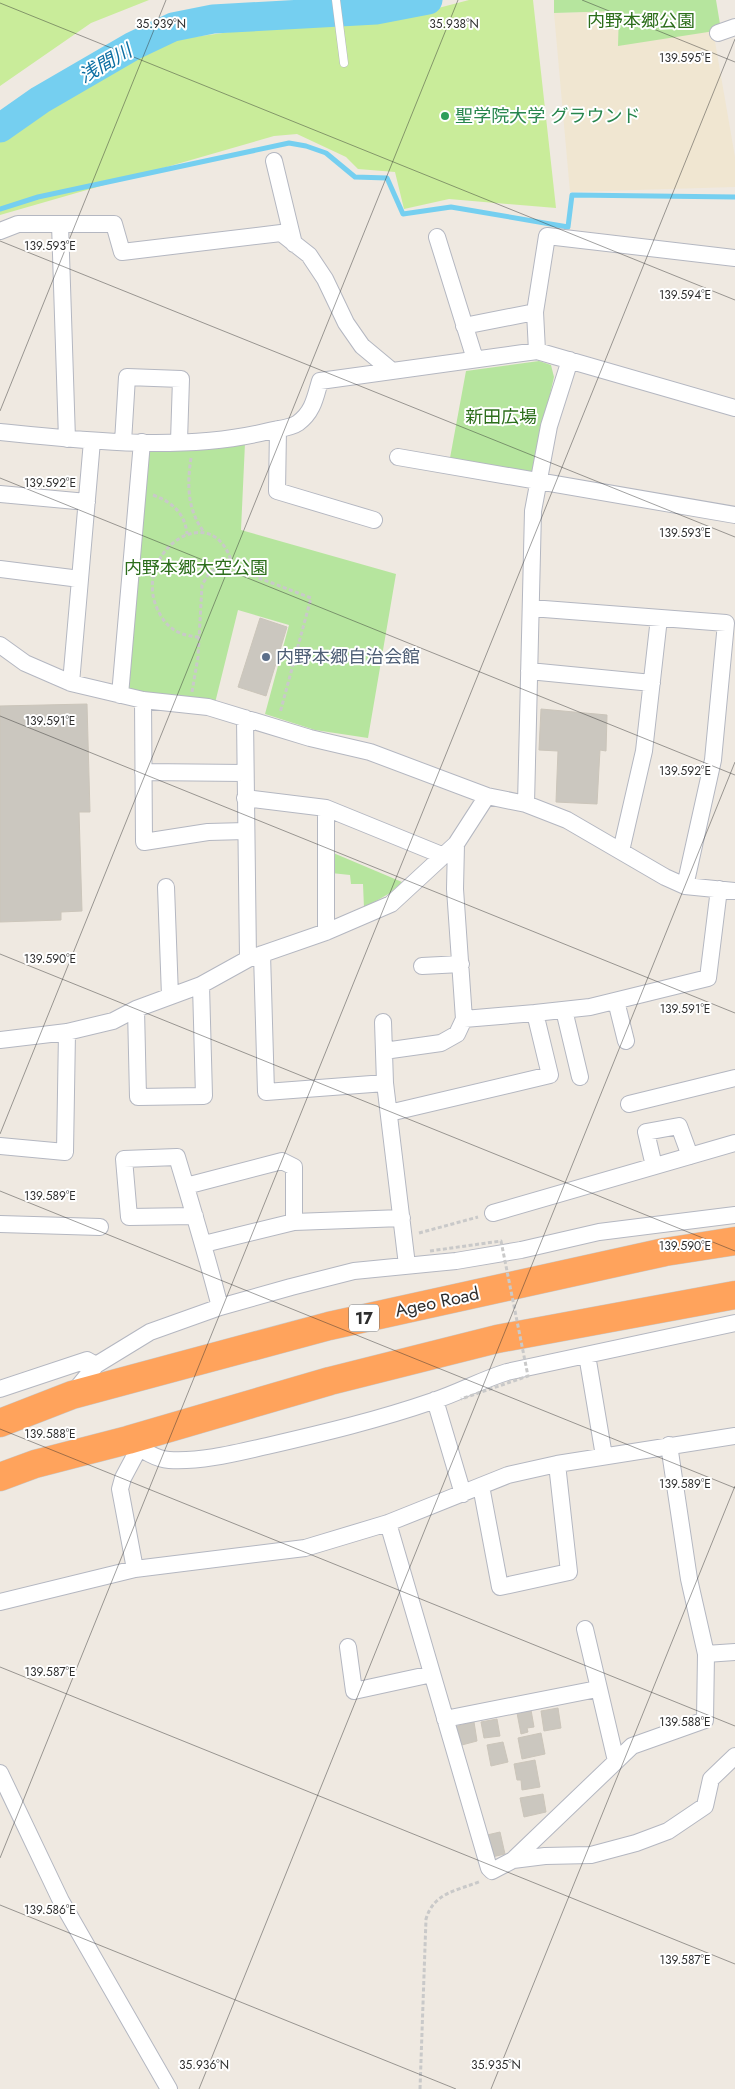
<svg xmlns="http://www.w3.org/2000/svg" width="735" height="2089" viewBox="0 0 735 2089" font-family="Jost,'Noto Sans JP',sans-serif">
	<style>
		.education { fill: #f0e6d1 }
		.green { fill: #b6e59e }
		.pitch { fill: #c9ec9a }
		.lines { fill: none; stroke-linecap: round; stroke-linejoin: round }
		.stream { stroke: #75cff0; stroke-width: 5 }
		.river { stroke: #75cff0; stroke-width: 29 }
		.building { fill: #cbc7bf; stroke: #cbc5ba }
		.lane-casing { stroke: #b4b7c1; stroke-width: 9 }
		.street-casing { stroke: #b4b7c1; stroke-width: 18 }
		.highway-casing { stroke: #c9c9c9; stroke-width: 29 }
		.path { stroke: #c9c9c9; stroke-width: 3; stroke-dasharray: 4 2.5; stroke-linecap: butt }
		.lane { stroke: #fff; stroke-width: 8 }
		.street { stroke: #fff; stroke-width: 16 }
		.highway { stroke: #ffa35c; stroke-width: 28 }
		.path-bridge { stroke: #c9c9c9; stroke-width: 3; stroke-dasharray: 4 2.5; stroke-linecap: butt }
		.ticks { fill: none; stroke: #2e2e2e; stroke-width: 1; stroke-opacity: 0.45 }
		.leisure-dot { fill: #2e9e5b; stroke: #fff; stroke-width: 2 }
		.service-dot { fill: #5c6f8a; stroke: #fff; stroke-width: 2 }
		.labels { text-anchor: middle; stroke-width: 4; stroke-linejoin: round; paint-order: stroke }
		.shield { fill: #fff; stroke: #6d6d6d; stroke-width: 1 }
		.shield-label { font-size: 16px; font-weight: bold; fill: #2e2e2e }
		.park-label { font-size: 18px; fill: #2c6e1b; stroke: #fff }
		.leisure-label { font-size: 18px; fill: #27864d; stroke: #fff; text-anchor: start }
		.service-label { font-size: 18px; fill: #4e5e75; stroke: #fff; text-anchor: start }
		.street-label { font-size: 18px; fill: #2e2e2e; stroke: #fff }
		.water-label { font-size: 19px; font-style: italic; fill: #0d6fa3; stroke: #fff }
		.ticks-label { font-size: 12px; text-anchor: middle; fill: #2e2e2e; stroke: #fff; stroke-width: 4; stroke-linejoin: round; paint-order: stroke }
	</style>
	<rect width="100%" height="100%" fill="#efe9e1"/>
	<path class="education" d="M619 11V45L713 30 735 157V187L570 192 554 13Z"/>
	<path class="green" d="M554 0H716L721 30 618 46 619 11 554 13Z
		M539 361 551 365 554 377 532 474 450 458 466 371Z
		M245 443 241 530 396 574 368 738 315 730 265 714 289 625 238 610 215 703 124 689 149 452Z
		M331 852 402 882 390 893 364 908 363 884H351L350 875 331 873Z"/>
	<path class="pitch" d="M0 0H149L91 23 0 86Z
		M469 0H533L556 208 449 199 404 209 395 172 358 169 346 157 297 134 274 136 0 215V142L80 85 179 39 266 27 396 19Z"/>
	<g class="lines">
		<path class="stream" d="M0 209 38 197 289 143 306 146 326 153 355 177 387 178 403 214 451 207 568 227 572 195 735 197"/>
		<path class="river" d="M0 128 40 100 133 46 173 27 213 19 376 10 428 0"/>
	</g>
	<path class="building" d="M260 618 287 627 266 696 238 687Z
		M87 704 90 812H79L82 911 61 912V920L0 922V706Z
		M541 709 607 715 606 751 600 750 597 804 556 802 558 751 539 750Z
		M558 1708 561 1728 544 1731 541 1711Z
		M531 1710 534 1727 527 1728 528 1732 521 1734 517 1713Z
		M497 1719 500 1736 484 1738 481 1722Z
		M474 1722 477 1741 458 1746 454 1727Z
		M541 1733 545 1754 522 1759 518 1738Z
		M503 1742 508 1762 491 1766 487 1745Z
		M535 1760 540 1787 522 1790 521 1780H517L514 1764Z
		M543 1794 546 1812 524 1817 520 1798Z
		M500 1832 505 1854 492 1857 487 1835Z"/>
	<g class="lines">
		<defs>
			<path id="lane" d="M336 0 344 63"/>
			<path id="street" d="M718 33 735 27
				M274 161 294 244
				M60 224 67 439
				M0 231 18 224H114L122 252 281 233 309 255 325 279 346 323 362 346 392 371
				M437 237 475 359
				M464 326 535 312
				M537 351 535 312 547 236 735 258
				M278 429 277 491 374 520
				M0 432C86 441 185 452 269 431 277 429 291 428 298 423 313 412 315 398 320 381L537 351 735 408
				M123 442 127 377 181 379 179 441
				M398 457 735 515
				M0 494 87 502
				M0 569 80 579
				M531 608 726 623 713 760 685 886
				M0 645 25 663 71 683 143 700 208 707 310 738 370 752 487 796 526 804 567 820 665 877 685 886 735 891
				M529 671 652 683
				M71 683 92 441
				M120 695 142 442
				M143 700 144 842 208 832 246 831
				M245 718 248 959
				M143 772 245 773
				M245 798 326 808 444 856
				M526 804 533 511 549 426 570 360
				M456 844 455 889 464 1019 535 1013
				M621 851 644 751 659 618
				M166 887 170 996
				M326 932V808
				M262 954 266 1092 385 1083 407 1265
				M422 966 461 964
				M616 1001 626 1041
				M136 1009 138 1097 204 1096 201 985
				M564 1010 580 1077
				M383 1022 385 1083
				M0 1040 67 1032 113 1021 136 1009 201 985 248 959 326 932 391 904 456 844 487 796
				M384 1051 441 1043 457 1034 464 1019
				M629 1104 735 1078
				M389 1113 550 1075 535 1013 590 1007 708 978 719 889
				M0 1146 65 1152 67 1032
				M654 1166 646 1132 679 1126 690 1156
				M186 1186 282 1161 294 1167V1222
				M493 1213 735 1143
				M195 1216 129 1217 124 1159 177 1157C192 1207 207 1256 220 1307
				M0 1224 100 1227
				M204 1244 294 1222 402 1218
				M587 1355 604 1456
				M0 1389 87 1360 96 1365
				M73 1393 96 1365 150 1332 220 1307 291 1287 354 1271 456 1261 521 1250 599 1232 735 1215
				M435 1400 463 1494
				M128 1440C140 1448 154 1459 169 1460 201 1462 236 1453 267 1446 323 1433 378 1420 433 1401 458 1393 481 1380 507 1372L735 1323
				M481 1486 500 1587 569 1572 557 1464
				M388 1523 489 1868 492 1871 513 1860 632 1746 705 1720 706 1654 689 1579 669 1445
				M135 1569 120 1489 123 1478 139 1448
				M0 1602 135 1569 305 1548 388 1523 508 1475 557 1464 735 1436
				M585 1629 616 1761
				M348 1647 354 1691 432 1674
				M706 1654 735 1652
				M445 1719 597 1689
				M0 1773 61 1901 169 2089
				M513 1860 545 1856 591 1855 636 1843 668 1831 705 1806 711 1779 735 1756"/>
			<path id="highway" d="M0 1423 72 1395 329 1326 665 1252 735 1241
				M0 1477 35 1464 128 1440 330 1381 497 1339 735 1295"/>
		</defs>
		<use href="#lane" class="lane-casing"/>
		<use href="#street" class="street-casing"/>
		<use href="#highway" class="highway-casing"/>
		<path class="path" d="M191 458C187 484 187 510 204 532
			M153 495C172 502 185 513 187 534
			M199 637C183 636 170 631 161 616 124 556 216 490 233 568
			M192 692 198 657 202 585 208 575 217 566 233 568 311 598 280 713
			M419 1233 478 1217
			M420 2089 426 1919C434 1892 457 1891 481 1881"/>
		<use href="#lane" class="lane"/>
		<use href="#street" class="street"/>
		<use href="#highway" class="highway"/>
		<path class="path-bridge" d="M430 1251 501 1241 528 1376 461 1399"/>
	</g>
	<path class="ticks" d="M582 0 735 62M0 3 735 300M0 241 735 537M0 411 166 0M0 478 735 775M0 716 735 1013M0 954 735 1251M0 1134 458 0M0 1191 735 1488M0 1429 735 1726M0 1667 735 1964M0 1858 735 39M0 1905 456 2089M199 2089 735 762M491 2089 735 1486"/>
	<circle class="leisure-dot" cx="445" cy="116" r="5"/>
	<circle class="service-dot" cx="266" cy="657" r="5"/>
	<g class="labels">
		<rect class="shield" x="349" y="1304.5" width="30" height="27" rx="4"/>
		<g class="shield-label">
			<text x="364" y="1324">17</text>
		</g>
		<g class="park-label">
			<text x="641" y="27">内野本郷公園</text>
			<text x="501" y="423">新田広場</text>
			<text x="196" y="574">内野本郷大空公園</text>
		</g>
		<g class="leisure-label">
			<text x="455" y="122">聖学院大学 グラウンド</text>
		</g>
		<g class="service-label">
			<text x="276" y="663">内野本郷自治会館</text>
		</g>
		<g class="street-label">
			<text transform="translate(437 1302) rotate(-12)" y="6">Ageo Road</text>
		</g>
		<g class="water-label">
			<text transform="translate(105 63) rotate(-30)" y="7">浅間川</text>
		</g>
	</g>
	<g class="ticks-label">
		<text x="161" y="28">35.939°N</text>
		<text x="454" y="28">35.938°N</text>
		<text x="685" y="62">139.595°E</text>
		<text x="50" y="250">139.593°E</text>
		<text x="685" y="299">139.594°E</text>
		<text x="50" y="487">139.592°E</text>
		<text x="685" y="537">139.593°E</text>
		<text x="50" y="725">139.591°E</text>
		<text x="685" y="775">139.592°E</text>
		<text x="50" y="963">139.590°E</text>
		<text x="685" y="1013">139.591°E</text>
		<text x="50" y="1200">139.589°E</text>
		<text x="685" y="1250">139.590°E</text>
		<text x="50" y="1438">139.588°E</text>
		<text x="685" y="1488">139.589°E</text>
		<text x="50" y="1676">139.587°E</text>
		<text x="685" y="1726">139.588°E</text>
		<text x="50" y="1914">139.586°E</text>
		<text x="685" y="1964">139.587°E</text>
		<text x="204" y="2069">35.936°N</text>
		<text x="496" y="2069">35.935°N</text>
	</g>
</svg>
